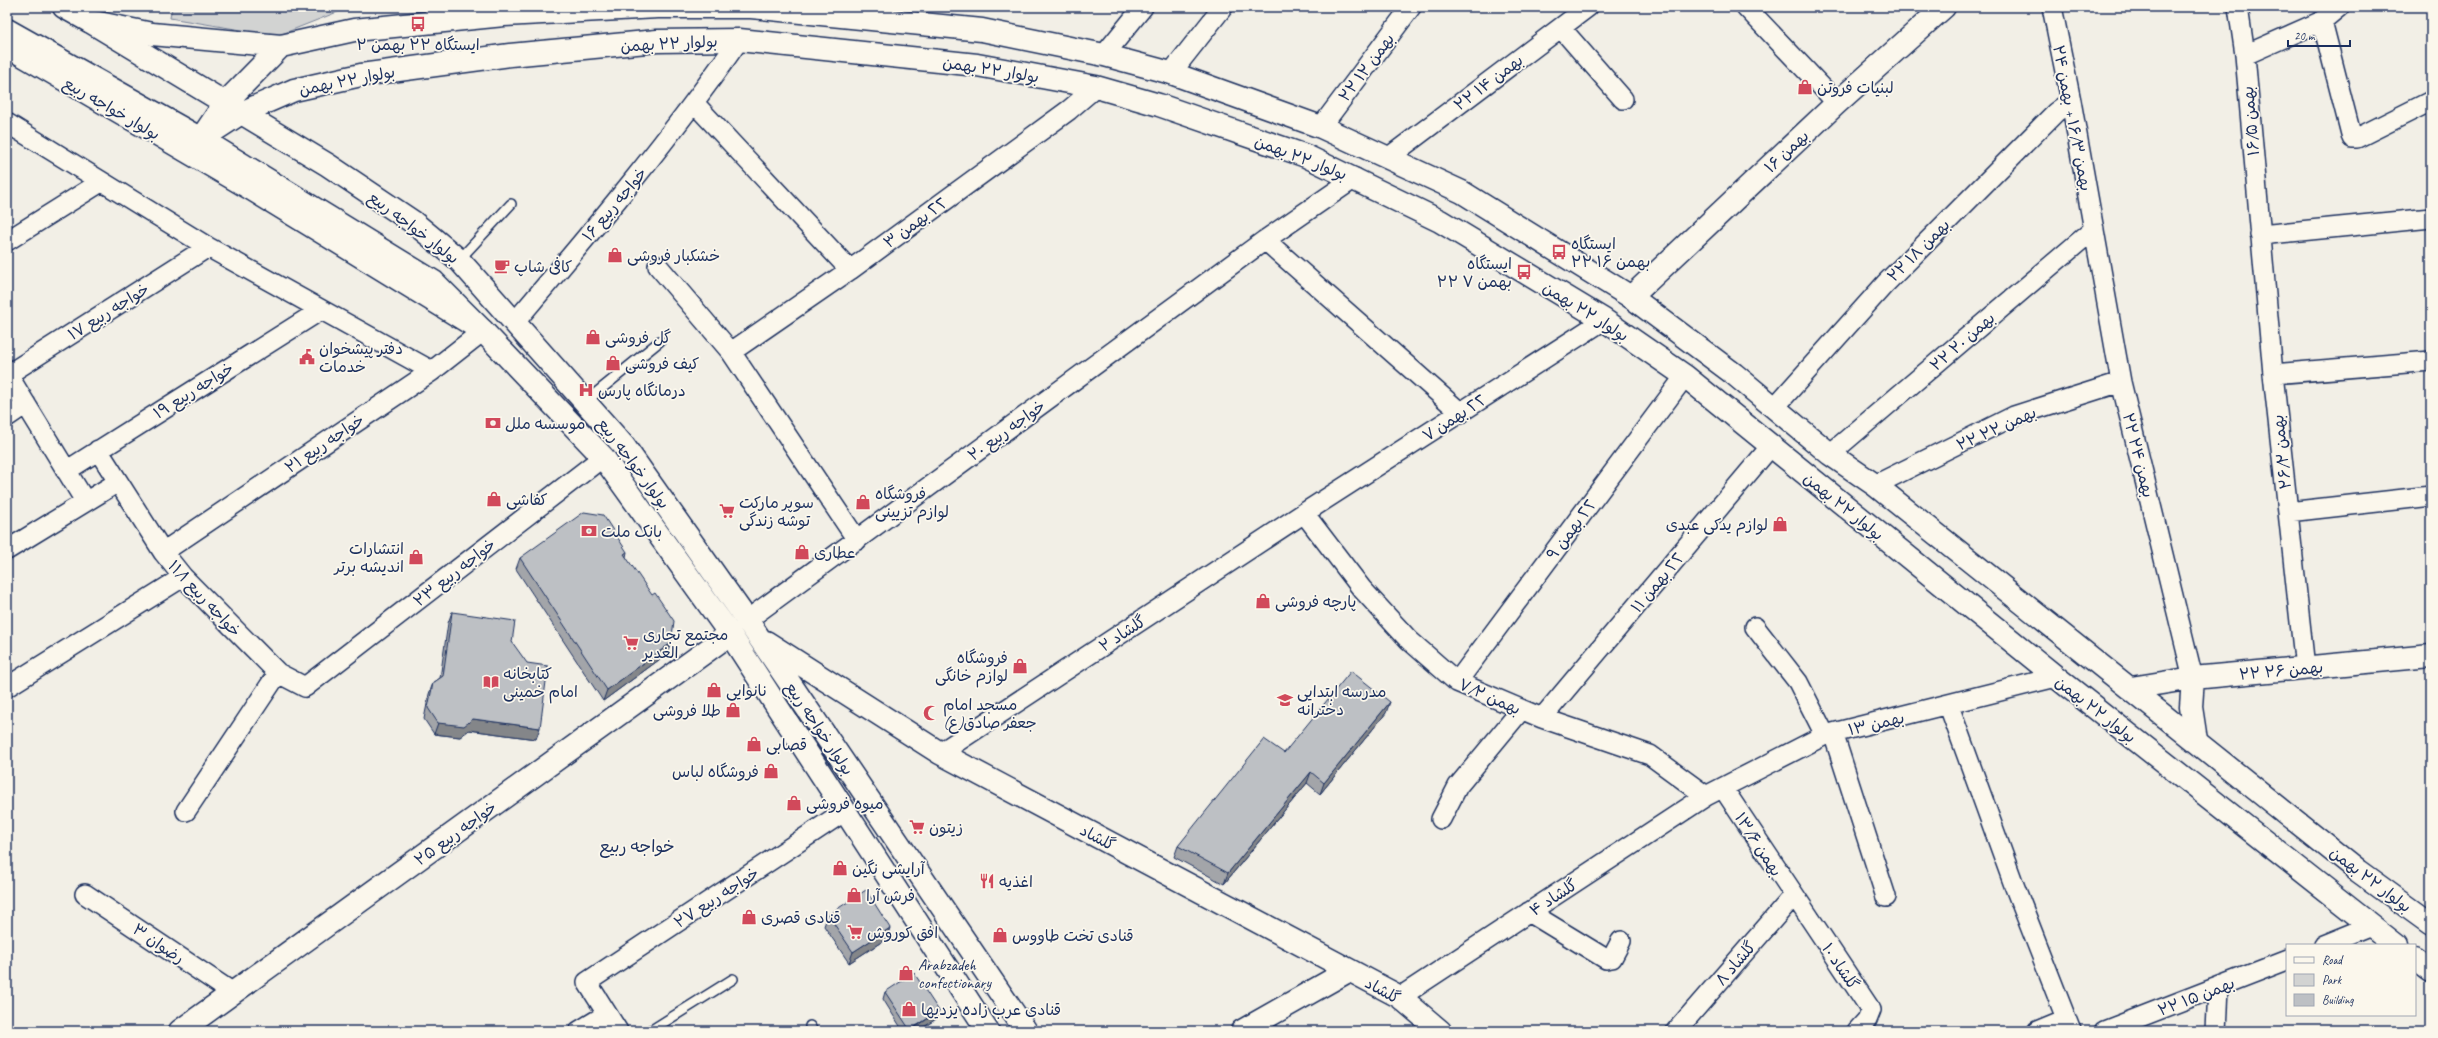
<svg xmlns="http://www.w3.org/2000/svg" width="2438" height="1038" viewBox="0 0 2438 1038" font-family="Caveat,'Playpen Sans Arabic',sans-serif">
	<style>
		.green { fill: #d2d3d2; stroke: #768198 }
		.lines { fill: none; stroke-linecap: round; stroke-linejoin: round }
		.lane-casing { stroke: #1b2f5e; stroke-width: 12 }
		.street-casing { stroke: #1b2f5e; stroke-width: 22 }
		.secondary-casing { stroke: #1b2f5e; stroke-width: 25 }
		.primary-casing { stroke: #1b2f5e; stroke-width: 25 }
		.lane { stroke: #fbf7ec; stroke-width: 9 }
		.street { stroke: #fbf7ec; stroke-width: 19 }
		.secondary { stroke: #fbf7ec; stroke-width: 22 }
		.primary { stroke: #fbf7ec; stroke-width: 22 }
		.wall { fill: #a3a5a9; stroke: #1b2f5e }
		.shaded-wall { fill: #848689; stroke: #1b2f5e }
		.building { fill: #bdc0c4; stroke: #1b2f5e }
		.labels { text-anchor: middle; stroke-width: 3.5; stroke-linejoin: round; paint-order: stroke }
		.street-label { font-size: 16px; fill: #1b2f5e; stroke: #fbf7ec }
		.poi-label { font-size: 16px; fill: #1b2f5e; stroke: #fbf7ec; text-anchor: start }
		.neighbourhood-label { font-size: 17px; fill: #1b2f5e; stroke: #fbf7ec }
	</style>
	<rect width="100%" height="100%" fill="#f2efe6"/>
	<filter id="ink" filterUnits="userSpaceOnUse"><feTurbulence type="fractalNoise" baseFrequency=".025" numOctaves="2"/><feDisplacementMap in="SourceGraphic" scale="8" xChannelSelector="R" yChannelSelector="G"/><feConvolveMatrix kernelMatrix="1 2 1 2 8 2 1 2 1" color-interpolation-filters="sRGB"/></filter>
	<g filter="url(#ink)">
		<path class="green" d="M172 7H350L277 36 170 18Z"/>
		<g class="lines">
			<defs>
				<path id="lane" d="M425 21 433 7
					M459 260 511 204
					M585 402 660 341
					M810 1026 813 1031
					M650 1031 733 979"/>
				<path id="street" d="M1746 7 1837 103
					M2052 7 2071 101 2121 382 2193 678
					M2238 7 2245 55 2273 374 2305 668
					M2322 21 2352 138H2357L2431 101
					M1561 28 1623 99
					M1104 55 1143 7
					M2245 55 2322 21 2339 7
					M1171 73 1223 7
					M695 104 850 270
					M7 123 208 247 432 371
					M1321 127 1411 7
					M1389 157 1588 7
					M2260 235 2431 218
					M1265 240 1461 413
					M7 241 101 182
					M658 266 731 352 857 540
					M515 322C593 230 670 139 739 40
					M731 352 850 270 1069 110 1096 87
					M2273 374 2431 361
					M7 375 208 247
					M8 375 85 501
					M1774 408 1885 284 2056 112 2071 101
					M7 417 26 404
					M98 450 163 552 183 577 278 673 305 687 603 457
					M1830 454 2094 229
					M66 471 321 310
					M1875 485 2014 416 2121 382
					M2288 512 2431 496
					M1304 513 1362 589 1409 640 1457 682 1542 718 1650 755 1706 796
					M7 550 118 482
					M163 552 432 371 483 331
					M747 620 1265 240 1355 178
					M1755 627 1798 682 1825 735
					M1457 682 1685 376
					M7 687 183 577
					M1949 706 2014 885 2071 1031
					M1542 718 1771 446
					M1833 733 1886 897
					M940 753 1304 513 1604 320
					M1723 788 1871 1010 1867 1020 1857 1031
					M186 811 278 673
					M1441 819 1458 786 1521 710
					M85 894 233 993
					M1529 912 1606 959 1612 958 1621 941
					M2324 945 2371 926
					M1400 997 1706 796 1825 735 2056 677
					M579 1031 607 1014
					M618 1031 587 982 845 811
					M1676 1031 1790 900H1796
					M2037 1031 2066 1019
					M2104 1031 2287 960
					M2216 1031 2218 988"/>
				<path id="secondary" d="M91 22 328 165 413 222 459 260 624 446 747 620 1026 1031
					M7 46 253 190 483 331 603 457 730 634 988 1031
					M1631 297 1837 103 1944 7
					M766 642 940 753 1400 997 1440 1031
					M2193 678 2191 707 2196 740
					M2131 688 2193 678 2431 656
					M180 1031 730 634
					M1242 1031 1348 971"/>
				<path id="primary" d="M64 7 89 21 152 34 281 46 354 30 504 15 658 7H751L982 30 1104 55 1171 73 1321 127 1462 192 1631 297 1734 374 1830 454 1875 485 2358 871 2431 924
					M7 30 201 139 434 282 483 331
					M206 131 225 103 281 46
					M201 139 241 113 294 90 361 75 510 55 657 41 739 40 977 65 1096 87 1159 105 1306 156 1440 221 1604 320 1685 376 2056 677 2396 945
					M2415 959 2431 971"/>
			</defs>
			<use href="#lane" class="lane-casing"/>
			<use href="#street" class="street-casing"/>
			<use href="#secondary" class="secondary-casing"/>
			<use href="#primary" class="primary-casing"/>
			<use href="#lane" class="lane"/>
			<use href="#street" class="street"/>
			<use href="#secondary" class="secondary"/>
			<use href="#primary" class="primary"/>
		</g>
		<path class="wall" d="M627 552 626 557 667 654 603 701 516 569 520 558Z
			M452 612 512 642 536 739 469 730 460 737 434 734 424 719 429 694 433 683 440 678 448 623Z
			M1386 713 1320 794 1307 783 1224 884 1174 857 1178 846 1284 753Z
			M828 915 886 939 849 963 824 926Z
			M885 992 939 1011 936 1019 918 1031H903L883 999Z"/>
		<path class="shaded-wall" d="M671 643 667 654 603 701 607 690Z
			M1390 702 1386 713 1320 794 1324 783Z
			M473 719 540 728 536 739 469 730 460 737 434 734 438 723Z
			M1311 772 1307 783 1224 884 1228 873Z
			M890 928 886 939 849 963 853 952Z
			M939 1011 936 1019 918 1031H910Z"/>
		<path class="building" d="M584 512 603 515 627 552 624 554 652 595 655 593 674 621 671 643 607 690 520 558Z
			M452 612 515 621 512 642 527 663 548 666 540 728 473 719 464 726 438 723 428 708 433 683 443 676Z
			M1351 671 1390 702 1324 783 1311 772 1228 873 1178 846 1264 739 1284 753Z
			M866 890 890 928 853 952 828 915Z
			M914 973 939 1011 910 1030 885 992Z"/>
	</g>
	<defs>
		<symbol id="bus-bare" viewBox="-9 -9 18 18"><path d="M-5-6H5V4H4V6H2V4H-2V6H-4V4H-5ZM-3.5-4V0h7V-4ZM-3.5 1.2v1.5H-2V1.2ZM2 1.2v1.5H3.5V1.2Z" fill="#d1495b" stroke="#fbf7ec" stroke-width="2.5" paint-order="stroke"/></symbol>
		<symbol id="shop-bare" viewBox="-9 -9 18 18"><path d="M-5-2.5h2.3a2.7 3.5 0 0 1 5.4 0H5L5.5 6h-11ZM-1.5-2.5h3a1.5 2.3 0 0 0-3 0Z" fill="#d1495b" stroke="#fbf7ec" stroke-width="2.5" paint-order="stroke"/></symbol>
		<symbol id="cafe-bare" viewBox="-9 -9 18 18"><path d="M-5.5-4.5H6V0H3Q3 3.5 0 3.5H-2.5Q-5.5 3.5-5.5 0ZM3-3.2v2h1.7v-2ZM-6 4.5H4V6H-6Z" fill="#d1495b" stroke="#fbf7ec" stroke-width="2.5" paint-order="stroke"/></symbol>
		<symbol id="civic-bare" viewBox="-9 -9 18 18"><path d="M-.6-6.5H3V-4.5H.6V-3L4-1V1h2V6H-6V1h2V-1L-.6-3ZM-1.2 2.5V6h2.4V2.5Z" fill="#d1495b" stroke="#fbf7ec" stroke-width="2.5" paint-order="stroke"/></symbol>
		<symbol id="hospital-bare" viewBox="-9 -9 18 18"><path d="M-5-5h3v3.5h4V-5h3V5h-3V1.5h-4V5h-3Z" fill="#d1495b" stroke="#fbf7ec" stroke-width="2.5" paint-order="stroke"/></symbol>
		<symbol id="bank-bare" viewBox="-9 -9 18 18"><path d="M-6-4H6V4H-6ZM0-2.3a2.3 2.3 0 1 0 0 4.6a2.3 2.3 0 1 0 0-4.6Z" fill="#d1495b" stroke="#fbf7ec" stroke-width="2.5" paint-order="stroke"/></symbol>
		<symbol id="supermarket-bare" viewBox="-9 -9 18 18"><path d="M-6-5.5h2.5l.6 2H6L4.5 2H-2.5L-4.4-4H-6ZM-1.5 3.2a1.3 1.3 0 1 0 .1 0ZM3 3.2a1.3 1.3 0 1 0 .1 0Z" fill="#d1495b" stroke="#fbf7ec" stroke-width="2.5" paint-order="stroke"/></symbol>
		<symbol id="library-bare" viewBox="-9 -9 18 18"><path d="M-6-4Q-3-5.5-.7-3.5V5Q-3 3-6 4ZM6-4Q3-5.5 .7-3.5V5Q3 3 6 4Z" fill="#d1495b" stroke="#fbf7ec" stroke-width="2.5" paint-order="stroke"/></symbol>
		<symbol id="school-bare" viewBox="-9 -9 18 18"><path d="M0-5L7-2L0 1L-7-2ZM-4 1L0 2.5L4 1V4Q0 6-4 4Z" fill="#d1495b" stroke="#fbf7ec" stroke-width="2.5" paint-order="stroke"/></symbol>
		<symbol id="mosque-bare" viewBox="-9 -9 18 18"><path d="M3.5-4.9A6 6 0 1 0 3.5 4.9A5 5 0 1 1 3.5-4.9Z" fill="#d1495b" stroke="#fbf7ec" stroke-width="2.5" paint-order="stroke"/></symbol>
		<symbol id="restaurant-bare" viewBox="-9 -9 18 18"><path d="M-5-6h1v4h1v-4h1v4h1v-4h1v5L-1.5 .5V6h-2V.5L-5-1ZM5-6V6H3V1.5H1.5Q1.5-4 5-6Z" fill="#d1495b" stroke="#fbf7ec" stroke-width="2.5" paint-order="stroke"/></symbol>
	</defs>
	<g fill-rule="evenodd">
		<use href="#bus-bare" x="407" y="13" width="22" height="22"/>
		<use href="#shop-bare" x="1794" y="76" width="22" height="22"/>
		<use href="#bus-bare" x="1548" y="241" width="22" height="22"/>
		<use href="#shop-bare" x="604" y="244" width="22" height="22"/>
		<use href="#cafe-bare" x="491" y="255" width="22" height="22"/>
		<use href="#bus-bare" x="1513" y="261" width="22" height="22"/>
		<use href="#shop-bare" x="582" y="326" width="22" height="22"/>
		<use href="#civic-bare" x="296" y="346" width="22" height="22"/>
		<use href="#shop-bare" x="602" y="352" width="22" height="22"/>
		<use href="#hospital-bare" x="575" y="379" width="22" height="22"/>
		<use href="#bank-bare" x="482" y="412" width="22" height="22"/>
		<use href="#shop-bare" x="483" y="488" width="22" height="22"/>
		<use href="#shop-bare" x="852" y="491" width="22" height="22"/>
		<use href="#supermarket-bare" x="716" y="500" width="22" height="22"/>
		<use href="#shop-bare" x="1769" y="513" width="22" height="22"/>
		<use href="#bank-bare" x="578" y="520" width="22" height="22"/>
		<use href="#shop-bare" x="791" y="541" width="22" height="22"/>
		<use href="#shop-bare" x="405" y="546" width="22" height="22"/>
		<use href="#shop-bare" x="1252" y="590" width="22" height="22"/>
		<use href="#supermarket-bare" x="620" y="632" width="22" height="22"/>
		<use href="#shop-bare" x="1009" y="655" width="22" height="22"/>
		<use href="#library-bare" x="480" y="671" width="22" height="22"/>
		<use href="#shop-bare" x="703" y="679" width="22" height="22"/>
		<use href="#school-bare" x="1274" y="689" width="22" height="22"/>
		<use href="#shop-bare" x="722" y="699" width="22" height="22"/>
		<use href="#mosque-bare" x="920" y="702" width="22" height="22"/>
		<use href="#shop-bare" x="743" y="733" width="22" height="22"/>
		<use href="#shop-bare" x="760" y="760" width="22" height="22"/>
		<use href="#shop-bare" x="783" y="792" width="22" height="22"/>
		<use href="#supermarket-bare" x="906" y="816" width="22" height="22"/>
		<use href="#shop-bare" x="829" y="857" width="22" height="22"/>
		<use href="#restaurant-bare" x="976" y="870" width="22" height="22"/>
		<use href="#shop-bare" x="843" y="884" width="22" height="22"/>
		<use href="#shop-bare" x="738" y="906" width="22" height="22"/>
		<use href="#supermarket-bare" x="844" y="921" width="22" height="22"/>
		<use href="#shop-bare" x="989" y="924" width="22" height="22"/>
		<use href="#shop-bare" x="895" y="962" width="22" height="22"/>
		<use href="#shop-bare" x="898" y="998" width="22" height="22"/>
	</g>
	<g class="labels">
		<g class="street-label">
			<text transform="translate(669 43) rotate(-3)" y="6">بولوار ۲۲ بهمن</text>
			<text transform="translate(1366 67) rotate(-53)" y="6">۲۲ بهمن ۱۲</text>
			<text transform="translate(991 69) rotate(9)" y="6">بولوار ۲۲ بهمن</text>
			<text transform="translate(347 80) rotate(-11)" y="6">بولوار ۲۲ بهمن</text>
			<text transform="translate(1488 82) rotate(-37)" y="6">۲۲ بهمن ۱۴</text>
			<text transform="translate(112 108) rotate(30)" y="6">بولوار خواجه ربیع</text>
			<text transform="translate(2073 118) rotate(79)" y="6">بهمن ۱۶/۳ + بهمن ۲۴</text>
			<text transform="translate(2250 121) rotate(-95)" y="6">بهمن ۱۶/۵</text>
			<text transform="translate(1786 151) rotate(-43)" y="6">بهمن ۱۶</text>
			<text transform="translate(1301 157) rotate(21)" y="6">بولوار ۲۲ بهمن</text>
			<text transform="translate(614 204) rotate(-50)" y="6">خواجه ربیع ۱۶</text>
			<text transform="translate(915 222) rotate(-36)" y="6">٢٢ بهمن ۳</text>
			<text transform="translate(414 227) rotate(37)" y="6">بولوار خواجه ربیع</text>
			<text transform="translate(1918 250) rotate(-45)" y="6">۲۲ بهمن ۱۸</text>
			<text transform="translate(108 311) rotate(-32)" y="6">خواجه ربیع ۱۷</text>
			<text transform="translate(1586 311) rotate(32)" y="6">بولوار ۲۲ بهمن</text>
			<text transform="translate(1962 341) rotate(-41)" y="6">۲۲ بهمن ۲۰</text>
			<text transform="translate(193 390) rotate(-32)" y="6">خواجه ربیع ۱۹</text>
			<text transform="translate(1454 417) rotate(-33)" y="6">٢٢ بهمن ٧</text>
			<text transform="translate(1996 428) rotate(-24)" y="6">۲۲ بهمن ۲۲</text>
			<text transform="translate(1006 430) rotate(-36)" y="6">خواجه ربیع ۲۰</text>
			<text transform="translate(324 443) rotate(-34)" y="6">خواجه ربیع ۲۱</text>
			<text transform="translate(2281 452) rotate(-96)" y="6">بهمن ۲۶/۲</text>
			<text transform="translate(2139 455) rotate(76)" y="6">۲۲ بهمن ۲۴</text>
			<text transform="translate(634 463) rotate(53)" y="6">بولوار خواجه ربیع</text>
			<text transform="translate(1844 506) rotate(39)" y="6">بولوار ۲۲ بهمن</text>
			<text transform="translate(1571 529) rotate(-53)" y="6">٢٢ بهمن ۹</text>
			<text transform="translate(454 572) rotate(-38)" y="6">خواجه ربیع ۲۳</text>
			<text transform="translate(1657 582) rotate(-50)" y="6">٢٢ بهمن ١١</text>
			<text transform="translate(205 598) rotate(47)" y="6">خواجه ربیع ۱۱/۱</text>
			<text transform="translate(1122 633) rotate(-33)" y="6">گلشاد ۲</text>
			<text transform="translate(2281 670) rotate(-5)" y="6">۲۲ بهمن ۲۶</text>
			<text transform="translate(1490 696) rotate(24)" y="6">بهمن ۷/۲</text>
			<text transform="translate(2096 709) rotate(38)" y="6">بولوار ۲۲ بهمن</text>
			<text transform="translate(1876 723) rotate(-13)" y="6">بهمن ۱۳</text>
			<text transform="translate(820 728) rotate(56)" y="6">بولوار خواجه ربیع</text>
			<text transform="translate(455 833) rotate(-36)" y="6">خواجه ربیع ۲۵</text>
			<text transform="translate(1098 837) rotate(28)" y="6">گلشاد</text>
			<text transform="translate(1759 844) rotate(57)" y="6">بهمن ۱۳/۶</text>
			<text transform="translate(2371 879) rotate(37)" y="6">بولوار ۲۲ بهمن</text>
			<text transform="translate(716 897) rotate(-33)" y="6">خواجه ربیع ۲۷</text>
			<text transform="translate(1553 897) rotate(-33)" y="6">گلشاد ۴</text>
			<text transform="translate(159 943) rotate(34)" y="6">رضوان ۳</text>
			<text transform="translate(1735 963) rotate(-49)" y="6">گلشاد ۸</text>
			<text transform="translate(1841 966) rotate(56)" y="6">گلشاد ۱۰</text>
			<text transform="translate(1383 990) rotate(29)" y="6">گلشاد</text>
			<text transform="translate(2196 996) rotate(-21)" y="6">۲۲ بهمن ۱۵</text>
		</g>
		<g class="poi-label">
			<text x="418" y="50" text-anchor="middle">ایستگاه ۲۲ بهمن ۲</text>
			<text x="1817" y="93">لبنیات فروتن</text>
			<text x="1571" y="249">ایستگاه<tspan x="1571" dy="18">۲۲ بهمن ۱۶</tspan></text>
			<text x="627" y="261">خشکبار فروشی</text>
			<text x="1512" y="269" text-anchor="end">ایستگاه<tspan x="1512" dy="18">۲۲ بهمن ۷</tspan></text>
			<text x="514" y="272">کافی شاپ</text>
			<text x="605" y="343">گل فروشی</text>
			<text x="319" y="354">دفتر پیشخوان<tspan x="319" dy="18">خدمات</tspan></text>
			<text x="625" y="369">کیف فروشی</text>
			<text x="598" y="396">درمانگاه پارس</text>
			<text x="505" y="429">موسسه ملل</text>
			<text x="875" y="499">فروشگاه<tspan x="875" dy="18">لوازم تزیینی</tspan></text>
			<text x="506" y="505">کفاشی</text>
			<text x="739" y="508">سوپر مارکت<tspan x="739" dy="18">توشه زندگی</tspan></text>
			<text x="1768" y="530" text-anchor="end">لوازم یدکی عبدی</text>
			<text x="601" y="537">بانک ملت</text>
			<text x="404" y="554" text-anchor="end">انتشارات<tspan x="404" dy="18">اندیشه برتر</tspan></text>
			<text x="814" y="558">عطاری</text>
			<text x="1275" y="607">پارچه فروشی</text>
			<text x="643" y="640">مجتمع تجاری<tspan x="643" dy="18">الغدیر</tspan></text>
			<text x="1008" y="663" text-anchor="end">فروشگاه<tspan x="1008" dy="18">لوازم خانگی</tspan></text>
			<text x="503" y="679">کتابخانه<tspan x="503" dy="18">امام خمینی</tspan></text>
			<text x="726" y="696">نانوایی</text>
			<text x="1297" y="697">مدرسه ابتدایی<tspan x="1297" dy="18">دخترانه</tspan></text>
			<text x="943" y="710">مسجد امام<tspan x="943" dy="18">جعفر صادق(ع)</tspan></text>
			<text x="721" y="716" text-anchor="end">طلا فروشی</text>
			<text x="766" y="750">قصابی</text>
			<text x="759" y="777" text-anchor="end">فروشگاه لباس</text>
			<text x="806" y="809">میوه فروشی</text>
			<text x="929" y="833">زیتون</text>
			<text x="852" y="874">آرایشی نگین</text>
			<text x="999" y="887">اغذیه</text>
			<text x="866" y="901">فرش آرا</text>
			<text x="761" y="923">قنادی قصری</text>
			<text x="867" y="938">افق کوروش</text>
			<text x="1012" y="941">قنادی تخت طاووس</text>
			<text x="918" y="970">Arabzadeh<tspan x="918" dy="18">confectionary</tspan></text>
			<text x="921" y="1015">قنادی عرب زاده یزدیها</text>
		</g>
		<g class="neighbourhood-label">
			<text x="637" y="852">خواجه ربیع</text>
		</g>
	</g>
	<rect width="2438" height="1038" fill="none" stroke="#fbf7ec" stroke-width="24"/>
	<rect x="12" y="12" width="2414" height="1014" fill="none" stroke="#1b2f5e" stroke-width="1.5" filter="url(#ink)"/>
	<rect x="2286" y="944" width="130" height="72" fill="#fbf7ec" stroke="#a1a7b3"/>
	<rect x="2294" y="957" width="20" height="6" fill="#fbf7ec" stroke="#a1a7b3"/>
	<text x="2322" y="964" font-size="12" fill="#1b2f5e">Road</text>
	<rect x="2294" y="974" width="20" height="12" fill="#d2d3d2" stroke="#a1a7b3"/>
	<text x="2322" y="984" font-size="12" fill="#1b2f5e">Park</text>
	<rect x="2294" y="994" width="20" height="12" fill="#bdc0c4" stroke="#a1a7b3"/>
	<text x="2322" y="1004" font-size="12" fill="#1b2f5e">Building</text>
	<path d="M2288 40v6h62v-6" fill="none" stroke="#1b2f5e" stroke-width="2"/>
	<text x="2294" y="40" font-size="12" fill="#1b2f5e" stroke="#fbf7ec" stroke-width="3" paint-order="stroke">20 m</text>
</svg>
